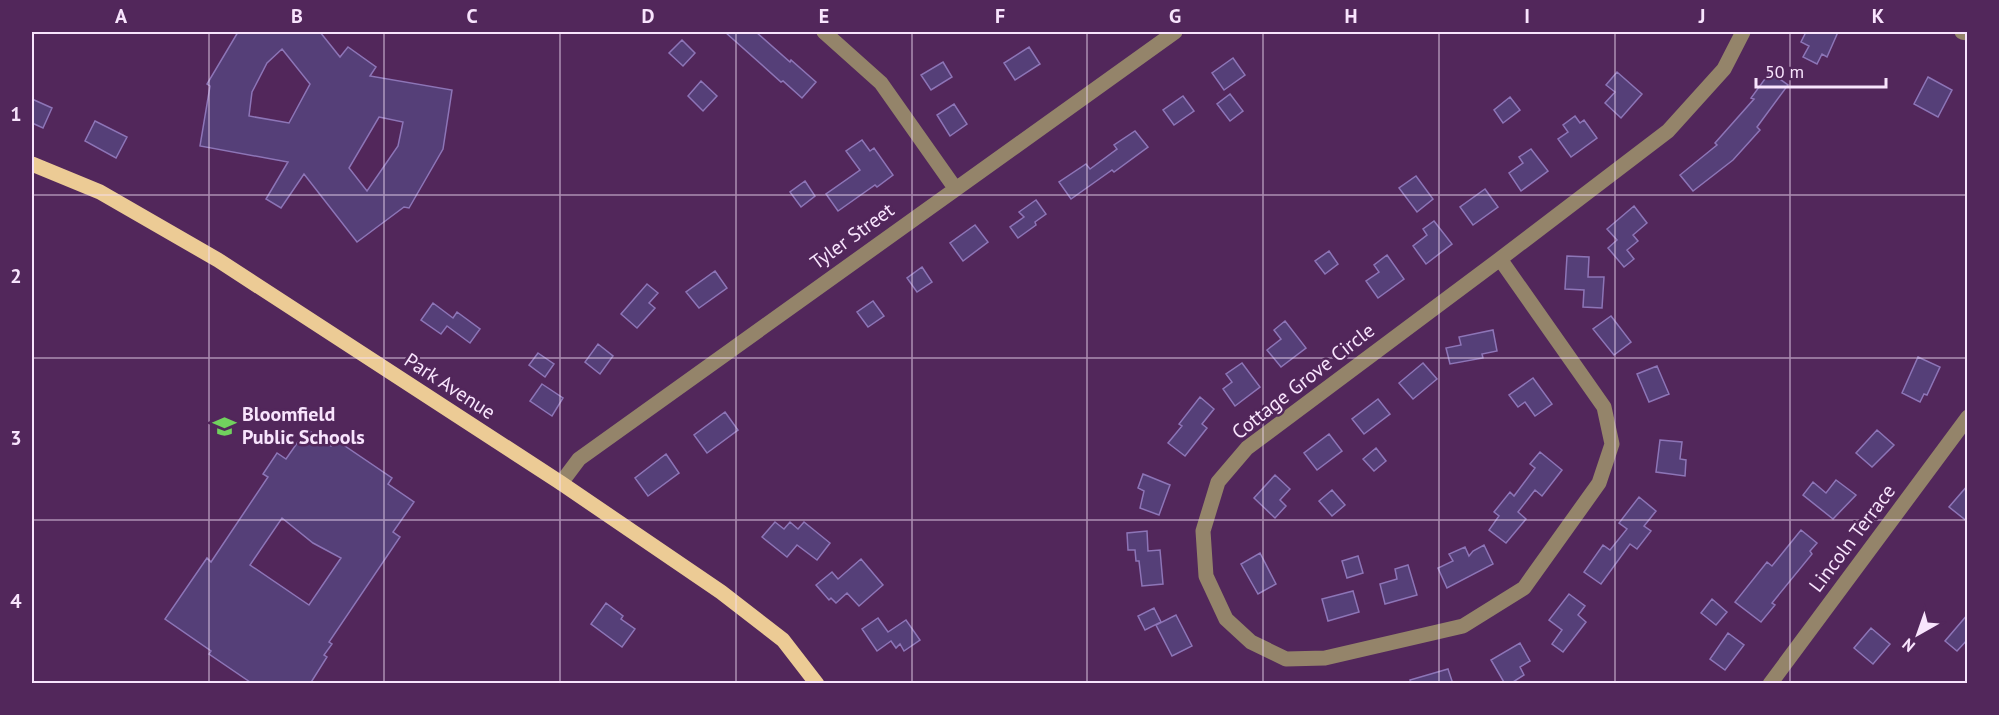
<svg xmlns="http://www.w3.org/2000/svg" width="1999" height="715" viewBox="0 0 1999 715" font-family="'PT Sans',sans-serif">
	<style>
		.building { fill: #553f78; stroke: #8d75b7; stroke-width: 1.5; fill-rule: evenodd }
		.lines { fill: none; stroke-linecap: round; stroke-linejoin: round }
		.minor { stroke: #94846a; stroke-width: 15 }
		.major { stroke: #eccb95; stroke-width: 15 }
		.grid { fill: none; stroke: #f8e4fd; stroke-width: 1.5; stroke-opacity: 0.55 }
		.labels { text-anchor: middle; stroke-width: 5; stroke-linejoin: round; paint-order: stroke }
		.street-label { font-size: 20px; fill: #f8e4fd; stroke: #52275b }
		.poi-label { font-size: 20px; font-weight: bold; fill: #f8e4fd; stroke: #52275b; text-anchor: start }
		.neatline { fill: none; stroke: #f8e4fd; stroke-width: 2 }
		.grid-label { font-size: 20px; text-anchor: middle; font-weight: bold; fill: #f8e4fd }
	</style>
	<rect width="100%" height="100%" fill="#52275b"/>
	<path class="building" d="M238 32H320L340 57 348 47 376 67 370 76 452 90 443 149 409 208 404 207 357 242 304 174 281 208 266 199 288 162 200 146 210 86 207 84ZM282 49 310 84 289 123 249 116 252 92 267 63ZM379 117 403 122 398 146 367 191 349 168Z
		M725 32H756L790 62 791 60 816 82 802 98 783 81 781 82Z
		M1806 32H1838L1827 57 1822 54 1817 64 1803 57 1809 46 1801 42Z
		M682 40 695 53 683 66 669 53Z
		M1029 47 1040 64 1015 80 1004 63Z
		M1233 58 1245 75 1224 90 1212 73Z
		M943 62 952 77 931 90 921 75Z
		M1617 72 1642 94 1621 118 1605 103 1615 92 1606 85Z
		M1770 72 1788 85 1757 127 1760 130 1733 160 1693 191 1680 175 1717 145 1715 143 1754 99 1751 98Z
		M1928 77 1952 90 1938 117 1914 104Z
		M701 81 717 96 703 111 688 96Z
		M1230 94 1243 111 1230 121 1217 104Z
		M1183 96 1194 111 1174 125 1163 110Z
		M1510 97 1520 110 1503 123 1494 110Z
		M32 99 52 108 43 128 32 123Z
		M954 104 967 124 950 136 937 115Z
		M1575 116 1580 123 1584 120 1597 138 1571 157 1558 139 1568 132 1563 125Z
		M95 121 127 137 116 158 85 141Z
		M1135 131 1148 147 1114 172 1112 170 1071 199 1059 182 1086 164 1090 169 1117 149 1114 145Z
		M862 140 870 151 874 148 893 175 877 187 875 185 838 211 826 194 860 170 846 151Z
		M1531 149 1548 171 1521 191 1509 173 1523 163 1519 157Z
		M1416 176 1433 199 1417 212 1399 188Z
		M805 181 815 196 801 207 790 192Z
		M1485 189 1498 207 1473 225 1460 207Z
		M1036 200 1046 214 1035 222 1036 225 1018 238 1010 227 1024 217 1019 212Z
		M1634 206 1647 223 1633 235 1638 241 1627 250 1634 259 1624 267 1608 248 1617 240 1607 229Z
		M1434 221 1452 244 1426 264 1413 246 1427 235 1423 229Z
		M975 225 988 242 963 261 950 243Z
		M1329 251 1338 264 1325 274 1315 261Z
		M1387 255 1404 279 1378 298 1366 281 1379 272 1374 265Z
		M1567 256 1589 257 1588 277H1604L1602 308 1583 307 1584 290 1565 289Z
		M922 267 932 282 917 292 907 278Z
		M715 271 727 288 699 308 686 292Z
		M647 284 658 293 649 303 655 308 637 328 621 314Z
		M873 301 884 316 868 327 857 312Z
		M433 303 453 318 457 312 480 329 470 343 447 326 441 334 421 320Z
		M1611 316 1631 342 1614 355 1593 329Z
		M1285 321 1306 348 1281 367 1267 350 1281 339 1274 330Z
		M1493 330 1497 351 1482 354 1483 358 1450 364 1446 348 1461 345 1459 337Z
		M598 344 613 356 600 374 585 362Z
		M538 353 554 364 545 377 529 365Z
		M1918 357 1940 367 1927 395 1924 394 1920 402 1902 393Z
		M1242 363 1260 387 1235 406 1223 389 1232 382 1226 374Z
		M1423 363 1437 379 1413 399 1399 383Z
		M1657 366 1669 394 1649 402 1637 374Z
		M1533 378 1552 404 1535 416 1525 402 1518 407 1509 395Z
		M542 384 563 398 552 416 530 401Z
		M1200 397 1214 409 1202 424 1207 428 1185 456 1168 443 1182 426 1179 424Z
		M1378 399 1390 414 1364 434 1352 419Z
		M725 412 738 430 707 453 694 435Z
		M307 429 331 446 336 440 392 478 388 484 414 502 393 532 400 537 329 642 332 644 324 655 327 657 310 684H253L209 654 211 651 165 619 207 558 211 562 268 477 263 474 277 453 286 459ZM282 518 313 543 341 558 309 605 250 565Z
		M1877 430 1894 445 1872 467 1856 453Z
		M1329 434 1342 451 1317 470 1304 453Z
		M1660 440 1682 442 1680 459 1686 460 1685 476 1656 472Z
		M1376 448 1386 461 1374 471 1363 459Z
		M1540 452 1562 470 1542 496 1535 490 1518 512 1526 519 1506 543 1489 530 1499 516 1494 512 1510 492 1514 496 1535 468 1530 464Z
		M666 454 679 473 648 496 635 478Z
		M1143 474 1170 485 1159 515 1140 508 1144 491 1138 488Z
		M1275 475 1290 489 1280 500 1286 506 1275 518 1254 498Z
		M1836 480 1856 495 1833 519 1803 495 1813 482 1826 493Z
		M1968 485V522L1949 507Z
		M1332 490 1345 505 1332 516 1319 501Z
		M1639 497 1656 511 1644 526 1651 531 1637 549 1630 544 1601 584 1584 572 1603 545 1610 550 1627 529 1619 523Z
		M775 522 784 529 790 522 798 529 804 522 830 543 817 560 797 545 787 557 762 537Z
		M1801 530 1817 543 1810 551 1812 554 1772 603 1775 605 1761 622 1735 602 1767 562 1772 566Z
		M1147 531 1148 551 1160 550 1163 584 1142 586 1139 561H1136L1135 550H1128L1127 533Z
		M1484 545 1493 564 1447 588 1438 568 1453 561 1449 554 1465 547 1469 556 1473 551Z
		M1260 553 1276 584 1258 594 1241 564Z
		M1358 556 1363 573 1347 578 1342 561Z
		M861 559 883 585 859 606 847 593 836 603 831 598 829 600 816 585 832 572 838 579Z
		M1408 565 1417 595 1385 604 1380 584 1397 579 1395 569Z
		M1353 591 1359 612 1328 621 1322 599Z
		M1569 594 1585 606 1578 615 1586 622 1563 652 1552 644 1562 630 1549 620Z
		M1712 599 1727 612 1716 625 1701 613Z
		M606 603 623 616 621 619 635 629 622 647 591 624Z
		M1154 608 1161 622 1145 630 1138 616Z
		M1968 614V639L1957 651 1945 641Z
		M1176 615 1192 646 1172 656 1156 625Z
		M878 618 888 632 906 620 920 640 904 651 900 644 896 648 891 641 877 651 862 629Z
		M1871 628 1890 644 1873 664 1854 648Z
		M1728 633 1744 645 1725 670 1710 659Z
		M1520 643 1530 661 1520 667 1524 675 1510 684H1505L1491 660Z
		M1448 669 1453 684H1411L1410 680Z"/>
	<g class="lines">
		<path class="minor" d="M824 32 881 83 955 188
			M1962 32 1968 33
			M1500 259 1604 407 1612 444 1599 483 1524 588 1463 626 1325 658 1286 659 1251 642 1226 619 1206 576 1203 531 1218 482 1247 448Z
			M1500 259 1668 131 1724 69 1743 32
			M561 483 579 459 1175 32
			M1770 684 1968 417"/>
		<path class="major" d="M32 164 100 192 218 260 561 483 721 592 783 640 817 684"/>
	</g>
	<path class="grid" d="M209 32V684M384 32V684M560 32V684M736 32V684M912 32V684M1087 32V684M1263 32V684M1439 32V684M1615 32V684M1790 32V684M32 195H1968M32 358H1968M32 520H1968"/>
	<defs>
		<symbol id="school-bare" viewBox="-9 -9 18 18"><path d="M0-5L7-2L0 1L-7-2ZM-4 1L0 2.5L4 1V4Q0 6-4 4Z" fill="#71d25e" stroke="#52275b" stroke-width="2.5" paint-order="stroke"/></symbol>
	</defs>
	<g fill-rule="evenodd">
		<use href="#school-bare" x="208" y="410" width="33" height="33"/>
	</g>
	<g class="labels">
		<g class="street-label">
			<text transform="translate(852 236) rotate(-36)" y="7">Tyler Street</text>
			<text transform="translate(1303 381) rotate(-38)" y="7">Cottage Grove Circle</text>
			<text transform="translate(450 386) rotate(33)" y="7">Park Avenue</text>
			<text transform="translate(1852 538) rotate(-53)" y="7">Lincoln Terrace</text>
		</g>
		<g class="poi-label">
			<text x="242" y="421">Bloomfield<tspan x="242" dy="23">Public Schools</tspan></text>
		</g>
	</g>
	<rect width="1999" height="715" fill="none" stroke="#52275b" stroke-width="66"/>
	<g transform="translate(1918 634) rotate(220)" stroke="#52275b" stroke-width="4.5" paint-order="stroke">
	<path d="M0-4.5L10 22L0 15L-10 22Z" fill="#f8e4fd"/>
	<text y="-9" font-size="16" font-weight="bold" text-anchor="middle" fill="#f8e4fd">N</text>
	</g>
	<path d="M1756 78v9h130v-9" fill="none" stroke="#f8e4fd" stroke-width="3"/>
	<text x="1765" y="78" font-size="18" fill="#f8e4fd" stroke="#52275b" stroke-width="4.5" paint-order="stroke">50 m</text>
	<rect x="33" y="33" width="1933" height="649" class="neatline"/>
	<g class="grid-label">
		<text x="121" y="23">A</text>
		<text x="297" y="23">B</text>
		<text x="472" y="23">C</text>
		<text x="648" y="23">D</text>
		<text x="824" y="23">E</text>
		<text x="1000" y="23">F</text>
		<text x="1175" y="23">G</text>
		<text x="1351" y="23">H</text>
		<text x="1527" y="23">I</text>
		<text x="1702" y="23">J</text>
		<text x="1878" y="23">K</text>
		<text x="16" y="121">1</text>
		<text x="16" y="283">2</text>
		<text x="16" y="445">3</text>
		<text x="16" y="608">4</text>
	</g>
</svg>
